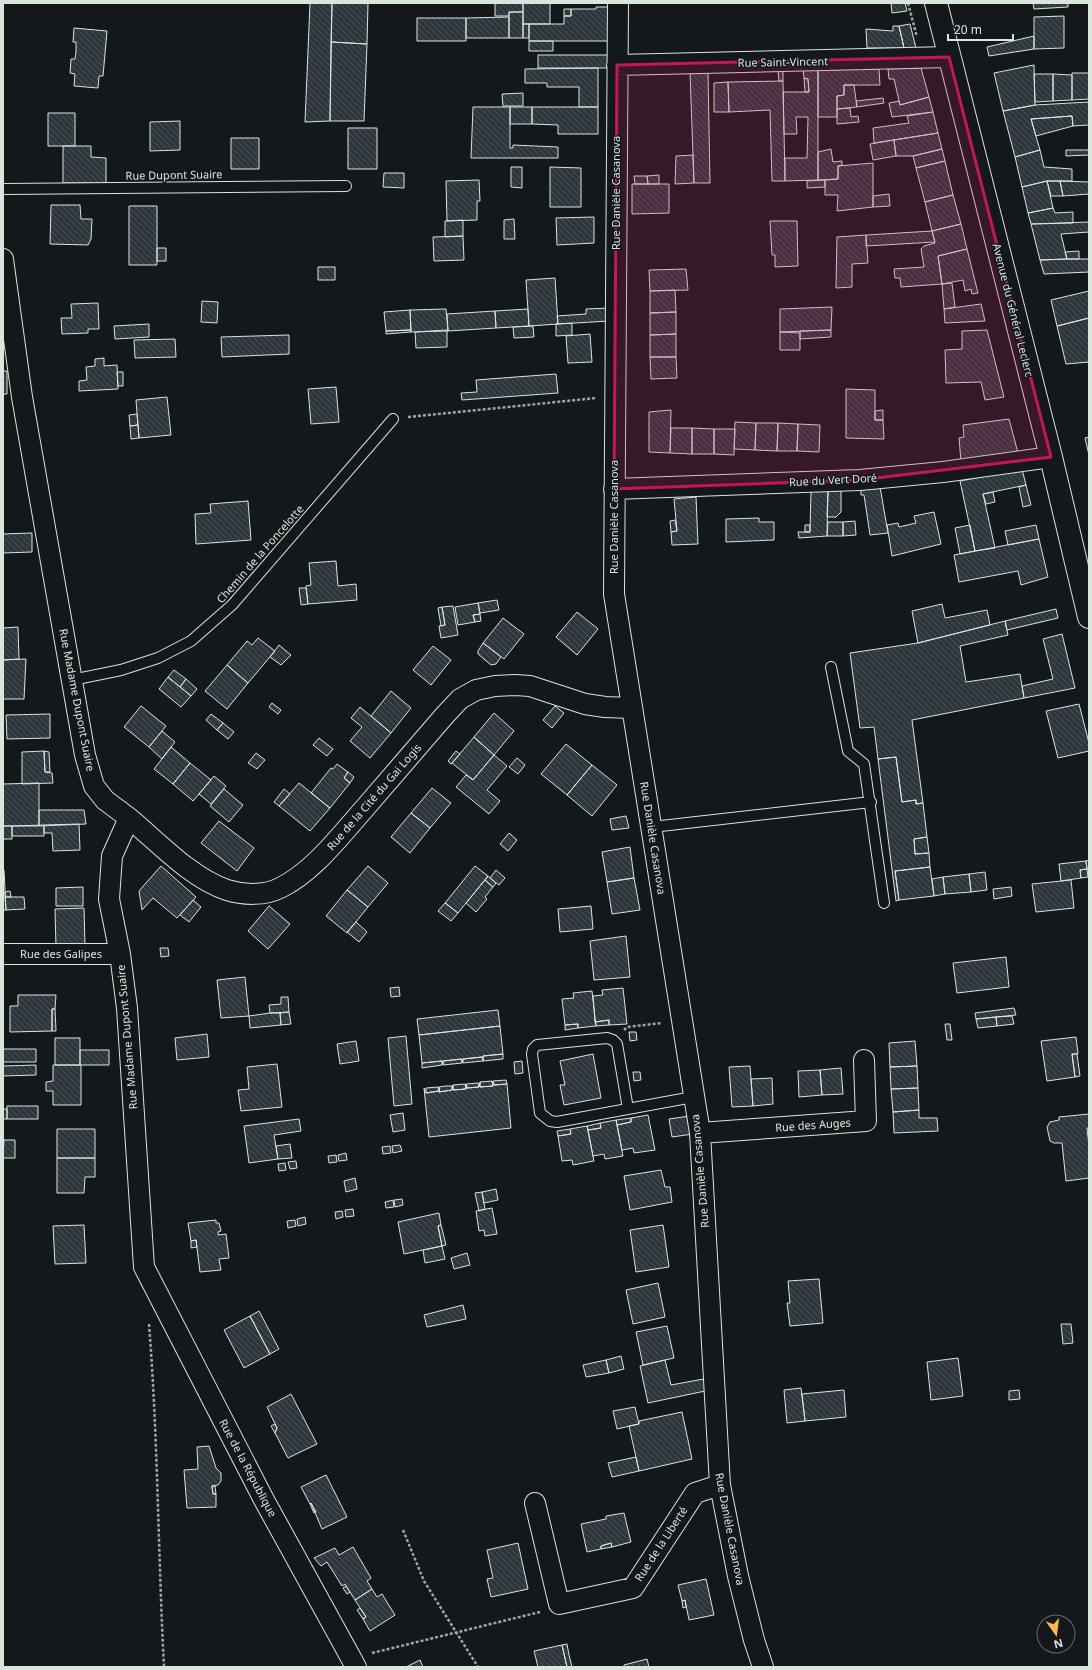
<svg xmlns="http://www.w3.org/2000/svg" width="1092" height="1670" viewBox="0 0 1092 1670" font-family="'Noto Sans',sans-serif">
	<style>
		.building { fill: url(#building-back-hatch); stroke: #d8e6dc }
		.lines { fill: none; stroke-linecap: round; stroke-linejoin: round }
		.service-casing { stroke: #d8e6dc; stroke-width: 12 }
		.minor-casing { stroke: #d8e6dc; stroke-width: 22 }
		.secondary-casing { stroke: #d8e6dc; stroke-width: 24 }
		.path { stroke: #9da8a2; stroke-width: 2.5; stroke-dasharray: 3 2; stroke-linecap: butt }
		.service { stroke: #14181c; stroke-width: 10 }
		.minor { stroke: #14181c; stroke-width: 20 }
		.secondary { stroke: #14181c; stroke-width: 22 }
		.marked { fill: #c2185b; fill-opacity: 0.2; stroke: #c2185b; stroke-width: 3; stroke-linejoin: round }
		.labels { text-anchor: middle; stroke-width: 3; stroke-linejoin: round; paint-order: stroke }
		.street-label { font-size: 11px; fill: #d8e6dc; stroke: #14181c }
	</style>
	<defs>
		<pattern id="building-back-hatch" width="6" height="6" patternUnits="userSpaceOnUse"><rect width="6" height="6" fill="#2c363c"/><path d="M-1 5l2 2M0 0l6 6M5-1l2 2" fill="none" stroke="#4a5358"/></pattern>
	</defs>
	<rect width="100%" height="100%" fill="#14181c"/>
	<path class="building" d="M310 3H332L330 121 305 122Z
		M332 3H368L367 44 331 42Z
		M495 3H523V12H509V16H495Z
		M523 3H550V24H523Z
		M891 3H905L907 11 892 13Z
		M1033 3H1068V7L1034 9Z
		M596 7H611V41H529V24H564V16H571V9H596Z
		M564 9H571V16H564Z
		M509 12H523V38H509Z
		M1064 16V48L1034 49V17Z
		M509 17V38H466V18Z
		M417 18H466V41H417Z
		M523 24H529V38H523Z
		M910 24 916 48H904L899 26Z
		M893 26H899L904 48H867L866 29 893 31Z
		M74 28 107 31 103 76H99L98 88 74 86 75 74 70 73 71 59H75L76 52V42H73Z
		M1034 36V49L989 56 987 47Z
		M529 41H553V51H529Z
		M331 42 367 44 364 121H330Z
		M538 55H611L610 68H538Z
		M1034 65 1035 105 1003 111 994 73Z
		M598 68V107H579V87H547V83H525V69Z
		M921 68 929 97 900 105 894 79H889L888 69Z
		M879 69 880 85H844V95L837 96V117H818V70Z
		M778 70H783V81H779Z
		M803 70H818V180L785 181V158H807L808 117H796L797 134H784L783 92H809L808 79 804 78Z
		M690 72H708L710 183H694Z
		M1072 73H1089V99L1072 100Z
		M1034 74H1053V101L1035 102Z
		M1053 74 1072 75V100L1053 101Z
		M804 78 808 79 809 92H805Z
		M783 81 785 181H772L770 110 729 112 728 82Z
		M728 82 729 112H714V83Z
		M844 85H854L857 107 837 109V96L844 95Z
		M523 93V106H503L502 94Z
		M929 97 933 112 892 117 889 103 899 101 900 105Z
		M883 98 884 103 857 107 856 101Z
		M1089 102V125L1073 126 1072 116 1031 119 1040 150 1015 157 1003 111 1035 105Z
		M473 107H510V148H513V145L558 147V158H471Z
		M510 107H532V124H510Z
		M532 107H598V134H558V125L532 124Z
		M850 108 851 117 858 116 859 122 837 124V109Z
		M933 112 938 133 874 143 873 128 909 123 907 116Z
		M48 113H75V146H48Z
		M1072 116 1073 126 1036 136 1031 119Z
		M180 121V150L150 151V122Z
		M348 128H377V169H348Z
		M938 133 942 149 913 156H896L894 140Z
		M231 138H259V169H231Z
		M894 140 896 156 873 160 870 144Z
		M63 146H91V157L106 158V183H63Z
		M831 149 833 162 842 161V165L838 166V179L818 180V152Z
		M942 149 945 161 916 168 913 156Z
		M1040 150 1044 167 1072 169V181H1047L1022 187 1015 157Z
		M1066 150H1089V155L1066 156Z
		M693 155 694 183 675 184 676 156Z
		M945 161 953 195 925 202 916 168Z
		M873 163V207L837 211 838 195H825V180L838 179V166Z
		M511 167H522V188L511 187Z
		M550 167 581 168V207H550Z
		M384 173H404V188L383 187Z
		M659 175V184H648L647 176Z
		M634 176H647L648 184H635Z
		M479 180 480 201H477V220L447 221 446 181Z
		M825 180V187L807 188V181Z
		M1047 181 1053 208 1028 213 1022 187Z
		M1047 181H1060L1063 196H1051Z
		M1060 181 1089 182V194L1063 196Z
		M632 184H669V213L632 214Z
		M889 194 890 206 873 207V196Z
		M953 195 961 224 932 231 925 202Z
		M51 205H80L81 219H92L91 239 88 245 50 244Z
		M129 206H157V265H129Z
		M1053 208 1055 213 1073 212V223L1031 224 1028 213Z
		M594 217V243L557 245 556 218Z
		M514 219 515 239H504V220Z
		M463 220V236L445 237V221Z
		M770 221H797L798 266 775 267V255H772Z
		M1089 222V232L1061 234 1067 259 1040 260 1031 224Z
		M961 224 967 249 938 256 942 284 901 287 900 278H895L894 269 924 267 921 249 924 246 935 243 932 231Z
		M932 231 935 242 866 246V235Z
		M866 235 868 263 852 264V287L836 288 837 237Z
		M463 236 464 260 434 261 433 237Z
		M157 248H166V261H157Z
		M967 249 978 293 972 294 971 289 965 291 963 280 942 284 938 256Z
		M1079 251V259H1067L1065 252Z
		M1067 259H1089V272L1044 274 1040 260Z
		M318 267H335V280H318Z
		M686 269 688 290 650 291 649 270Z
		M555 278 558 324 529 326 526 280Z
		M952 283 955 307 944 309 942 284Z
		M675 290 676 312 650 313V291Z
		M1089 291V318L1057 326 1051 300Z
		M202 301 218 302 217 323 201 322Z
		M98 303 99 329H88V333L62 334 61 318H72L71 304Z
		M981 304 985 321 945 323 944 309Z
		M832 307 831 330 780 332V309Z
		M609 308V321L558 324 557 316 586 314V309Z
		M446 309 448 331 411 332 410 310Z
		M528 309 529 326 496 328 495 311Z
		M410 310 411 330 386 331 384 312Z
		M495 311 496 328 448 331 447 314Z
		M676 312V334L650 335V313Z
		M1089 318V362L1066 364 1057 326Z
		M572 323V335L556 336V324Z
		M149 324V337L115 339 114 326Z
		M533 326 534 337 514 338 513 327Z
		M411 330V332L386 334V331Z
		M447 330V347L416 348 415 332Z
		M831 330V337L800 339V331Z
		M987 330 1004 397 985 400 981 382 946 383 945 350 962 349V331Z
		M780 332 800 333V350H780Z
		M590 334 592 362 568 363 566 336Z
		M676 334V357H650V335Z
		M289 335V354L222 357 221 337Z
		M175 339 176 357 135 358 134 340Z
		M650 357H676L677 378 651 379Z
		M104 358V366L117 365 118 389 79 391V381L87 380 86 367 95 366V359Z
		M3 371H7V394H3Z
		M117 372H123V386H118Z
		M556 374 558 393 462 400 461 393 477 392 476 380Z
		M336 387 339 422 311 424 308 389Z
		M846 389 875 390V420H883L884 439 846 438Z
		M167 397 171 435 139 438 136 400Z
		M671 410 670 453 649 452V412Z
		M883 410V420H875V411Z
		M137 414 138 425 130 426 129 415Z
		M1009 419 1018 453 961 461 959 438 964 437 963 425Z
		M735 422 756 423 755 450 734 449Z
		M756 423H778L777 451 755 450Z
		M778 423 798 424 797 451H777Z
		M798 424 820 425 819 452 797 451Z
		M138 425 139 438 131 439 130 426Z
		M671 428H692V454L670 453Z
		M692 428 714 429V454H692Z
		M714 429H735L734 455 714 454Z
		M1089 437V455L1085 438Z
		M1022 469 1026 485 983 494 995 548 975 551 960 481Z
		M1026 485 1031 505 1023 507 1019 487Z
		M880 487 888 533 870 535 864 495H861V488Z
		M841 489V512L836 517H827L828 490Z
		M828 490 827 536 799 538 798 532H810L811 491Z
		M993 492 995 502 986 504 983 494Z
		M696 497 698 544 672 545 671 532 677 531 674 499Z
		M248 501 251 540 196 544 195 514 211 513 210 504Z
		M934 512 941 544 892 556 887 525 898 523 899 527 916 523 914 516Z
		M759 518V522H774V540L726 542V519Z
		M675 520 677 531 671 532 670 521Z
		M855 521 856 535 843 536V522Z
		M828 522H843V536H827Z
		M805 525H810V532H805Z
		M970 525 975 551 960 554 955 528Z
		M1036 525 1039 539 1008 545 1005 531Z
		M32 533V552L3 553V534Z
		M1039 539 1048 577 1021 585 1018 571 959 582 954 555Z
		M336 561 338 586 356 584 357 600 308 604 306 586 311 585 309 563Z
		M299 588H306L308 604 301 605Z
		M497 600 499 610 480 613 478 603Z
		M478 603 480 614 473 615 475 622 458 625 455 607Z
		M942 604 945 618 987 610 990 625 918 643 912 611Z
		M453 606 458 635 441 638 439 626 445 625 442 607Z
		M442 607 445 625 441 626 438 608Z
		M1056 609 1058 618 1007 630 1005 621Z
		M577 612 598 629 577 655 556 637Z
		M480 614 481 621 475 622 473 615Z
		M503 618 524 634 504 659 483 643Z
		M1005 621 1008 635 960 646 966 682 1020 674 1024 698 912 720 923 803 916 804V800L902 802 896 757 878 759 874 727 860 728 850 653 918 643Z
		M18 627 19 659 3 660V628Z
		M1062 634 1075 688 1024 698 1022 686 1053 679 1043 639Z
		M258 638 275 651 248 683 227 665 247 641 252 645Z
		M483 643 501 657 496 664 491 665 478 654V651Z
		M279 645 291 655 281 665 270 657Z
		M433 646 451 660 431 685 413 670Z
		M26 659 24 699H3V660Z
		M227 665 248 683 227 709 205 691Z
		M174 670 186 679 180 687 168 677Z
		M168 677 191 696 181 707 159 689Z
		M186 679 197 689 191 696 180 687Z
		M391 691 411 708 391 733 371 716Z
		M272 703 281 710 278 714 269 707Z
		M1079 704 1089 743V751L1058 758 1046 711Z
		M141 706 166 726 149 747 124 727Z
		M555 706 564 713 552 728 543 720Z
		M360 707 391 733 370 758 350 741 362 727 351 718Z
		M494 713 514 731 494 755 474 737Z
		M50 714V738L7 739 6 715Z
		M211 714 223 723 217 730 206 720Z
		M223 723 234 732 228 739 217 730Z
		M162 731 175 742 162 759 149 747Z
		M474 737 494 755 473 780 452 763Z
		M319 738 333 749 327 756 313 745Z
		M566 744 592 765 567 795 541 774Z
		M171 747 190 763 173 784 154 769Z
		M44 751 45 772 52 773 53 783 22 784V752Z
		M44 751 49 752 50 772H45Z
		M456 751 460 754 451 764 448 761Z
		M256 753 265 760 257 769 248 763Z
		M494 755 507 766 487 790 500 801 489 814 456 787 466 775 473 780Z
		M896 757 902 802 916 800V804L923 803 927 837 914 839 915 854 929 853 930 867 895 871 899 900 896 901 878 759Z
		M517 758 525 765 518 774 509 767Z
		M190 763 211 780 193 801 173 784Z
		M337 764 348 772 344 778 350 783 330 808 311 793 331 768 333 769Z
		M592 765 617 785 592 816 567 795Z
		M348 772 354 777 350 783 344 778Z
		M214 776 226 786 211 804 199 794Z
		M39 783V826H3V784Z
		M299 783 330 808 310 831 279 806Z
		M432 788 451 803 430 828 411 813Z
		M224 789 243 805 229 822 210 806Z
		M284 789 290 794 279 806 274 802Z
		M39 810H84L86 824 39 826Z
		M411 813 430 828 410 853 391 837Z
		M626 816 629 828 612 830 610 819Z
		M219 821 254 848 237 871 201 843Z
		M79 824 80 850 53 851 52 833H44V825Z
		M44 825V836H12V826Z
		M3 826H12V839H3Z
		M509 833 517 840 508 851 500 844Z
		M927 837 929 853 915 854 914 839Z
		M630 847 634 878 607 882 602 852Z
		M1089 860V869H1087L1086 861Z
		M1086 861 1087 869 1080 870 1081 878 1061 881 1059 864Z
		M161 866 196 897 177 918 153 898 142 910 139 891Z
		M368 866 388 883 368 907 347 890Z
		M475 866 488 876 458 913 445 903Z
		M930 867 934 896 899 900 895 871Z
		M1087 869 1088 877 1081 878 1080 870Z
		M4 870 6 910H3V871Z
		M496 870 505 878 499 885 490 878Z
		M985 872 987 890 971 892 969 874Z
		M969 874 971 892 945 894 943 877Z
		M488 876 496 883 493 887 485 880Z
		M943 877 945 894 934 896 932 879Z
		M634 878 640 910 612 914 607 882Z
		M485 880 493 887 485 897 487 899 476 912 466 903Z
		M1071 880 1074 908 1036 912 1032 884Z
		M83 887V906H56V888Z
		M1011 887 1012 896 994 899 993 889Z
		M347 890 368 907 347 933 326 916Z
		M10 891 11 897H5V892Z
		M5 897H24L25 909 6 910Z
		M193 900 201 907 189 922 180 915Z
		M445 903 458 913 451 921 438 911Z
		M269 906 290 924 268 949 248 931Z
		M591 906 593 929 560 932 558 909Z
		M84 908 85 946 56 947 55 909Z
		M356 922 367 932 359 942 347 932Z
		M626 936 630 977 594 980 590 941Z
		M160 948H168L169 956 161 957Z
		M1006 957 1009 987 957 993 953 963Z
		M245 977 249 1016 221 1018 217 980Z
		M399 987 400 996 391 997 390 988Z
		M623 988 627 1024 609 1025V1020L595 1022 593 996 603 995 602 990Z
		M592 991 596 1026 578 1028V1024L565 1025 562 999 574 998 573 993Z
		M18 995H56L55 1009H52V1031L10 1032V1006H18Z
		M281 997H288L289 1012 270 1013 269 1005 281 1004Z
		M1014 1008 1016 1015 976 1019 975 1013Z
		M52 1009H55L56 1031H52Z
		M498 1010 500 1026 419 1035 417 1019Z
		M289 1012 291 1024 281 1025 280 1013Z
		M270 1013H280L281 1025 250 1028 249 1016Z
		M1012 1016 1014 1024 997 1026 996 1017Z
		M996 1017 997 1026 978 1028 976 1019Z
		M609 1020V1025L596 1026 595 1022Z
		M578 1024V1028L565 1030V1025Z
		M945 1024H950L952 1040H947Z
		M500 1026 503 1054 483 1056V1061L482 1057 463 1059 462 1063V1059L443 1061V1065L442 1061 422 1063 419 1035Z
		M629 1032H636L637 1040 630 1041Z
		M207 1034 209 1057 177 1060 175 1038Z
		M406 1036 412 1104 394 1106 388 1038Z
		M1076 1037 1078 1054H1072L1075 1077 1047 1081 1041 1041Z
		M55 1038H80V1065H55Z
		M356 1041 359 1061 340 1064 337 1044Z
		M915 1041 917 1066 890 1067 889 1043Z
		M3 1049H36V1062H3Z
		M80 1050H109V1065H80Z
		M503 1054V1059L483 1061V1056Z
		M593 1054 601 1098 564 1105 560 1085H565L560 1061Z
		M1072 1054H1077L1080 1076 1075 1077Z
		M482 1057 483 1061 463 1063V1059Z
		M462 1059V1063L443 1065V1061Z
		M442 1061V1065L422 1068V1063Z
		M522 1061 523 1073 515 1074 514 1062Z
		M277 1064 282 1107 241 1111 238 1090 249 1089 247 1067Z
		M36 1065V1075L3 1076V1066Z
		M53 1065H81V1105H53V1091H46V1082L53 1081Z
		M750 1066 753 1106 732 1107 729 1067Z
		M917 1066 918 1088 891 1089 890 1067Z
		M841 1068 843 1094 822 1095 820 1070Z
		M820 1070 822 1095 799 1097 798 1071Z
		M633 1072H640L641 1080 634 1081Z
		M772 1078 773 1104 753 1106 751 1079Z
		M506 1080 507 1084 494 1085 493 1081Z
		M492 1081 494 1085 507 1084 511 1128 429 1137 424 1088 426 1093 439 1091V1087V1092L452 1090 453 1085V1090L466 1089V1084L467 1088 479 1087 480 1082V1087L493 1086Z
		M492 1081 493 1086 480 1087V1082Z
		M478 1083 479 1087 467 1088 466 1084Z
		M465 1084 466 1089 453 1090V1085Z
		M445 1086H452V1090L439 1092V1087Z
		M438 1087 439 1091 426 1093V1088Z
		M918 1088 919 1110 893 1112 891 1089Z
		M7 1106H38V1119H7Z
		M3 1109H7V1119H3Z
		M919 1110V1118H937L938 1131 894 1133 893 1112Z
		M403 1113 405 1130 393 1132 390 1115Z
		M1089 1114V1128H1087L1089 1146V1178L1066 1181 1062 1143H1054L1050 1141 1047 1127 1050 1122 1059 1120V1117Z
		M648 1115 655 1150 634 1153 633 1148 622 1150 617 1125 631 1122V1118Z
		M690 1116 693 1134 672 1137 669 1119Z
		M631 1118V1122L617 1125 616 1120Z
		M299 1119 301 1131 274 1135 278 1159 249 1163 244 1126Z
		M616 1120 623 1156 605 1159 604 1154 593 1156 588 1130 601 1128 600 1123Z
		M600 1123 601 1128 588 1130 587 1126Z
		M587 1126 594 1161 573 1165 572 1160 562 1161 558 1136 571 1134 570 1129Z
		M57 1129H95V1158H57Z
		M570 1129 571 1134 558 1136 557 1131Z
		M4 1140H15V1158H3Z
		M290 1144 292 1158 278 1159 276 1146Z
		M400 1145 402 1151 393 1153 392 1146Z
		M390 1146 391 1153 383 1154 382 1147Z
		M346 1153 347 1160 339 1161 338 1155Z
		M336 1155 337 1162 329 1163 328 1156Z
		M57 1158H95V1177H85L84 1193H57Z
		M296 1161 297 1168 290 1169 288 1162Z
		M285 1163 286 1170 279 1171 278 1164Z
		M661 1170 665 1187H670L672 1202 630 1210 624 1176Z
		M355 1178 357 1189 346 1192 344 1181Z
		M496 1189 498 1200 484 1203 482 1192Z
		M482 1192 485 1209 479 1211 475 1193Z
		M402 1199 403 1205 395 1207 394 1200Z
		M393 1200 394 1207 386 1208 385 1202Z
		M492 1208 497 1234 485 1236 484 1230 479 1231 476 1211Z
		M353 1209 354 1216 346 1217 345 1210Z
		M342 1211 343 1217 336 1219 335 1212Z
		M439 1213 441 1225 438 1226 442 1246 404 1254 398 1222Z
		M305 1217 306 1224 298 1226 297 1219Z
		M216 1220V1223H219L221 1231 218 1232V1235L226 1234 229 1258 219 1259 221 1270 200 1272 196 1240 191 1241 188 1223Z
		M295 1220 296 1226 288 1228 287 1221Z
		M84 1225 86 1263 55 1264 53 1226Z
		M441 1225 446 1245 442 1246 438 1226Z
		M663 1225 669 1267 636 1272 630 1230Z
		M196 1240 197 1247 191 1248V1241Z
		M442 1246 445 1259 425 1263 423 1250Z
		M467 1253 470 1265 454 1269 451 1258Z
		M819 1279 823 1323 790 1326 787 1303H790L788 1281Z
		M658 1283 665 1317 633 1324 626 1290Z
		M463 1305 466 1319 427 1327 424 1315Z
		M259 1311 279 1349 270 1354 250 1316Z
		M250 1316 270 1354 244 1368 224 1330Z
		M1061 1324H1071L1073 1343 1063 1344Z
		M667 1326 674 1358 643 1365 636 1332Z
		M621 1356 624 1369 609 1373 606 1360Z
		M958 1358 963 1396 931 1400 927 1362Z
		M606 1360 609 1373 586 1377 583 1365Z
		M665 1360 671 1385 709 1378 710 1390 648 1403 640 1366Z
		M801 1388 805 1421 787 1423 784 1390Z
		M844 1390 846 1417 805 1421 802 1394Z
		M1019 1390 1020 1399 1009 1400V1391Z
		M291 1394 317 1444 288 1458 275 1433 277 1428 267 1407Z
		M635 1407 639 1424 617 1429 613 1411Z
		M682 1412 692 1459 639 1471 629 1426 639 1424V1421Z
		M275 1424 277 1428 275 1433 271 1426Z
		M209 1446 216 1468 221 1473V1481L218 1485 212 1486 213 1494H216V1507L187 1508 184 1470 198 1469 197 1447Z
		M636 1457 639 1471 612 1477 608 1463Z
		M326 1475 347 1517 322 1529 311 1503 310 1504 301 1487Z
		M212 1486H215L216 1494H213Z
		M311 1503 316 1512 314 1513 310 1504Z
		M624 1513 631 1542 612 1547 611 1543 601 1546V1549L587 1552 581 1524 606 1519V1516Z
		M518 1543 528 1589 491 1597 487 1579 493 1578 487 1550Z
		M611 1543 612 1547 601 1549V1546Z
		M353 1547 371 1578 367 1581 372 1589 355 1600 345 1584 342 1586 327 1562 321 1566 314 1558 335 1548 339 1555Z
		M706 1579 714 1615 689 1620 685 1600 682 1601 678 1585Z
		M346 1586 350 1592 347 1594 343 1588Z
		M372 1589 377 1597 382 1594 395 1615 370 1631 363 1619 366 1617 355 1600Z
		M685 1600 686 1607 683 1608 682 1601Z
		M360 1608 366 1617 363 1619 357 1610Z
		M567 1644 569 1655 572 1667H567L562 1645Z
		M562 1645 567 1667H538L534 1651Z
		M647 1659 649 1667H624V1665Z
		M420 1660 423 1667H406Z"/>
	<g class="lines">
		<defs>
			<path id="service" d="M3 189 346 186
				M831 667 848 751 864 764 884 903
				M72 680 121 670 158 658 191 641 232 605 393 419
				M652 827 871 802
				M628 1109 617 1044 613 1040 607 1038 537 1045 533 1049 532 1054 540 1113 550 1121 557 1122 693 1097"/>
			<path id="minor" d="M618 3 614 594 700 1133 720 1485 738 1576 754 1640 763 1667
				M617 65 949 57
				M3 259 22 397 85 755 94 786 105 800 129 818 112 856 109 899 120 954 127 1008 144 1267 263 1498 356 1667
				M614 489 860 480 943 472 1051 457
				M129 818C158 842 191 878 227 890 243 895 264 896 280 888 313 872 340 836 364 809 391 778 418 746 445 715L460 699 476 690 495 686 515 685 530 686 585 704 605 707 631 708
				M3 954H120
				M700 1133 866 1121 864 1060
				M535 1503 559 1604 633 1588 695 1493 720 1485"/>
			<path id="secondary" d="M936 3 1051 457 1089 617"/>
		</defs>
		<use href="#service" class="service-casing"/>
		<use href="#minor" class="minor-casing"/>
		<use href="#secondary" class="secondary-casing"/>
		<path class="path" d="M908 3 917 37
			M408 417 596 398
			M624 1030 627 1027 662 1023
			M149 1324C158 1438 158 1553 164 1667
			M403 1530 424 1581 478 1667
			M372 1653 540 1612"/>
		<use href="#service" class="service"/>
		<use href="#minor" class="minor"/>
		<use href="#secondary" class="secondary"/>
	</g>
	<path class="marked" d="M949 57 1051 457 860 480 614 489 617 65Z"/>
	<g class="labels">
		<g class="street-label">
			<text transform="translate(783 62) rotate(-1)" y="4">Rue Saint-Vincent</text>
			<text transform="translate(174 175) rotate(-1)" y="4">Rue Dupont Suaire</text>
			<text transform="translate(616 193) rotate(-90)" y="4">Rue Danièle Casanova</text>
			<text transform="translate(1013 310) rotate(76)" y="4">Avenue du Général Leclerc</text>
			<text transform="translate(833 480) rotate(-3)" y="4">Rue du Vert Doré</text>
			<text transform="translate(614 517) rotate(-90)" y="4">Rue Danièle Casanova</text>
			<text transform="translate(260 554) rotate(-49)" y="4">Chemin de la Poncelotte</text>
			<text transform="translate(77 700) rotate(79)" y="4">Rue Madame Dupont Suaire</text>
			<text transform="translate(374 797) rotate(-49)" y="4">Rue de la Cité du Gai Logis</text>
			<text transform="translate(653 838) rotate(81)" y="4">Rue Danièle Casanova</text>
			<text x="61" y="958">Rue des Galipes</text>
			<text transform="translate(127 1037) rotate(-95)" y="4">Rue Madame Dupont Suaire</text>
			<text transform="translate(813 1125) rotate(-4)" y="4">Rue des Auges</text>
			<text transform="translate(700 1171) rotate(-95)" y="4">Rue Danièle Casanova</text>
			<text transform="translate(248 1468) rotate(62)" y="4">Rue de la République</text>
			<text transform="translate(730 1529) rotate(79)" y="4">Rue Danièle Casanova</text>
			<text transform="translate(661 1544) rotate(-57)" y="4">Rue de la Liberté</text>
		</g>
	</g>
	<rect width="1092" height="1670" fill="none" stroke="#d8e6dc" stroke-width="8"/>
	<g transform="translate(1056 1634) rotate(166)"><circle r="19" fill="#14181c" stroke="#626a69"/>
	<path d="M0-3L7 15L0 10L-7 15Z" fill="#ffb74d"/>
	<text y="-6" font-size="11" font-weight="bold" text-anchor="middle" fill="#d8e6dc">N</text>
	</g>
	<path d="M948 34v6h65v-6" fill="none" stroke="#d8e6dc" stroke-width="2"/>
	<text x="954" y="34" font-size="12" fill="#d8e6dc" stroke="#14181c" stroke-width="3" paint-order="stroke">20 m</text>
</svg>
